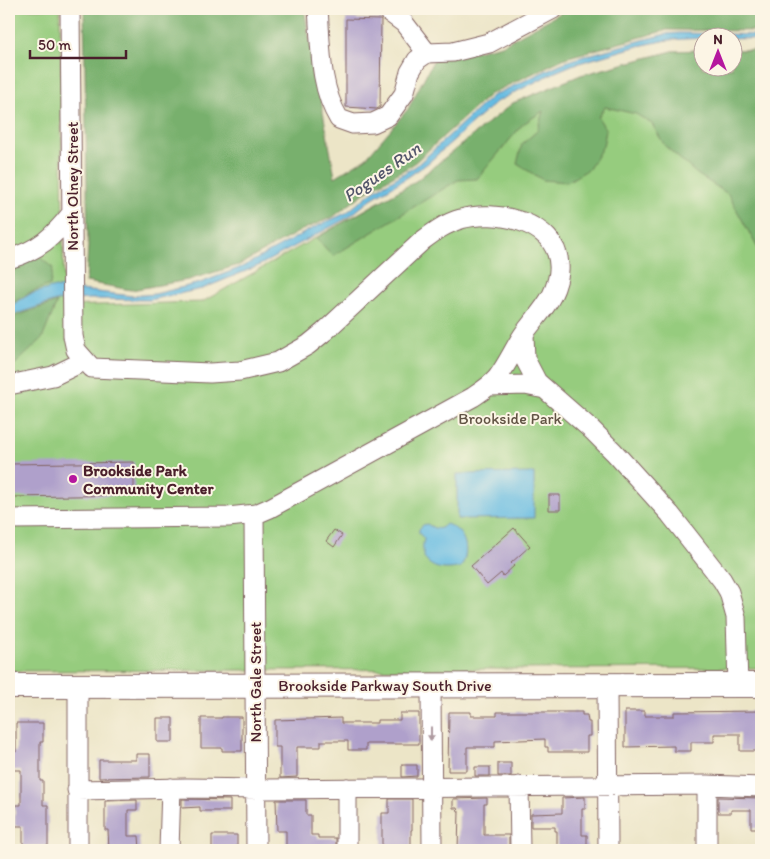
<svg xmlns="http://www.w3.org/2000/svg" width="770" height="859" viewBox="0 0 770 859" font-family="Itim,sans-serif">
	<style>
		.green { fill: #96cc7e; stroke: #707654 }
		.forest { fill: #78b06d; stroke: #61684c }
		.water { fill: #65bbe2; stroke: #586d86 }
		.building { fill: #afa0cb }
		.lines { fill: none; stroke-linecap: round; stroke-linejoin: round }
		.minor-casing { stroke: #836462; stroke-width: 21 }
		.major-casing { stroke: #836462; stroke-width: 26 }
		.minor { stroke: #fff; stroke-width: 19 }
		.major { stroke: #fff; stroke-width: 24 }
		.oneway { fill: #ae9aa0 }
		.poi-dot { fill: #b5179e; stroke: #fcf5e5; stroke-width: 2 }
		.labels { text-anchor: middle; stroke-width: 4; stroke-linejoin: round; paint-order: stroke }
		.street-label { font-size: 16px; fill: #4a1f2b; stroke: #fcf5e5 }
		.park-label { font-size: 16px; fill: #615344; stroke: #fcf5e5 }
		.poi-label { font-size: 16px; font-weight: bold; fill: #4a1f2b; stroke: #fcf5e5; text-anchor: start }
		.water-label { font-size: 18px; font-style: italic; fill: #53566b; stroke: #fcf5e5 }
	</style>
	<rect width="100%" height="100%" fill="#fcf5e5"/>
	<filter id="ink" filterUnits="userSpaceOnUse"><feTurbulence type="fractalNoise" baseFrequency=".02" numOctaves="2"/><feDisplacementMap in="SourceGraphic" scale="10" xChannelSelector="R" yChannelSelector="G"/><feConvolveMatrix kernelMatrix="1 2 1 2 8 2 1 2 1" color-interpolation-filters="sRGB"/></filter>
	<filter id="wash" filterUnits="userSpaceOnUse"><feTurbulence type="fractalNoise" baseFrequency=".0096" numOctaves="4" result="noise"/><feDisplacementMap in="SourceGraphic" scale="20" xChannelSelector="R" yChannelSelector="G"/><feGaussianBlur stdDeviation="1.12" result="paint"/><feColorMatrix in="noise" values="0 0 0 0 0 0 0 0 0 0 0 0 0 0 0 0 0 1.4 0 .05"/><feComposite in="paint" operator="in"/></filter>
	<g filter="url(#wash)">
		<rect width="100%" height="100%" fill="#ece5c7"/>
		<path class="green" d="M9 9H60L64 306 202 302 416 181 513 103 581 75 673 51 702 50V68H732L733 50H761V668L9 671Z"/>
		<path class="forest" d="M84 9H304L335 177 366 158 408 109 433 61 502 45 568 9H761V31L667 30 565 58 490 94 412 165 367 191 333 217 302 230 239 265 188 280 131 290 86 282 88 246Z
			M702 50V68H732L733 50H761V254L728 194 697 174 665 146 652 124 636 114 605 107 598 117 606 130 603 146 589 169 567 182 543 180 517 164 522 144 537 131 543 111 523 124 477 179 458 180 333 256 316 238 416 181 513 103 581 75 673 51Z
			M37 255 53 268 50 285 29 293 9 305V263Z
			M57 302 42 339 9 370V322L16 316Z"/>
		<path class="water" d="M680 33 761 35V39L702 38 668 40 638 46 572 65 553 73 496 102 428 163 408 177 371 199 349 217 258 266 202 289 149 300 90 299 56 301 13 315 9 318V307L30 294 55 287 132 296 155 294 200 283 242 267 313 228 346 213 372 192 416 166 492 96 560 64 574 59 646 39 666 34Z
			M534 473V518L457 519V474Z
			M427 524C434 528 439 532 446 524 465 530 471 550 461 567 439 573 417 566 424 539L419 533V529L423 525Z"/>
		<g id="blocks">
			<path class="building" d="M346 19 381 20 380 107 377 109 346 107Z
				M134 462V495L12 497 11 464Z
				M549 495H560V510H549Z
				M514 528 530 546 511 563 514 566 503 576 501 573 487 585 471 566Z
				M334 530 342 535 334 547 326 541Z
				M625 711H645V716H674V712L760 711V751H740V734H714V742H691V751H674V746L625 747Z
				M449 712H471V716H497V712H582V715H587L588 722H590V736H587V752H548V747H545V739L495 741V747H467V771H448Z
				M400 713H419V744H366V750H348V741H321V747H297V777L280 778V747H275V720L341 718V723H377V720H400Z
				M222 717H242V751H222V748H201V718H222Z
				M157 718H173V742H157Z
				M16 723H43V742H40V781H43V805H48V846H23V826H15V805H21V770H10V752H16Z
				M136 754H150V777L99 778V760H136Z
				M498 763H511V776H498Z
				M402 765H417V776L402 777Z
				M475 767H490V776H475Z
				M585 797V809H582V835H587V850H557V831H555V827H531V814L562 813V798Z
				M718 797 761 798V828H751V810H731V813H718Z
				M487 798V804H484V835H509V847L488 848V850H458L459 811H458L457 808H453V799Z
				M182 799 230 800V811H200V807L182 808Z
				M389 799H412V830H411V850H382V813H389Z
				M137 800V810H128V836H139L140 850H109L108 830H105V801Z
				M276 800H306V815H311V835H318V838H336V850H286V831H277Z
				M212 835H237V850H212Z"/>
		</g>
	</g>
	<g filter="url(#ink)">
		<use href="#blocks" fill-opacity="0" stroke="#836462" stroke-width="1"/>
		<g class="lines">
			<defs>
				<path id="minor" d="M318 9C321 46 319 86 339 119L353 124 373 123 388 116 404 94 410 72 417 60 427 53 453 52 489 43 553 9
					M385 9 404 23 427 53
					M9 259C39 250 53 237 72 213
					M524 335 525 359 537 382 592 430 614 452 670 514 722 580 729 592 736 617 738 686
					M9 385 53 376 84 361
					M489 386 525 385 545 389
					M254 514 256 850
					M9 519 228 517 256 514 270 508 473 397C482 391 490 386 497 378 507 365 514 349 523 335 532 322 545 309 552 295 556 287 560 274 559 265 557 221 495 209 461 219 446 223 434 232 422 241L324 332 308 345 278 362 240 371 210 373 92 368 76 350 73 336 70 9
					M431 685 432 850
					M607 685 608 850
					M519 786 520 850
					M347 788V850
					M77 790 187 788 266 789 707 785 761 787
					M78 850V686
					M169 850 171 788
					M707 850V785"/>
				<path id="major" d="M9 686 761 685"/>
			</defs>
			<use href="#minor" class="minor-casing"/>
			<use href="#major" class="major-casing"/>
			<use href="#minor" class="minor"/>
			<use href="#major" class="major"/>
		</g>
		<defs><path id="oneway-solid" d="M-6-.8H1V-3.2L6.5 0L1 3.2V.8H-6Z" transform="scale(1.25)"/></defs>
		<use class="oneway" href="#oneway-solid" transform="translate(431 734) rotate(90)"/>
	</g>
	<circle class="poi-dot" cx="73" cy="479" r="5"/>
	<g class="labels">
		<g class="street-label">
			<text transform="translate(72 186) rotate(-90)" y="6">North Olney Street</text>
			<text transform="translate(255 682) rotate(-90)" y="6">North Gale Street</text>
			<text x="385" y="691">Brookside Parkway South Drive</text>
		</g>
		<g class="park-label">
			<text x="510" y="424">Brookside Park</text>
		</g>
		<g class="poi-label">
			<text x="83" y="476">Brookside Park<tspan x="83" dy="18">Community Center</tspan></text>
		</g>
		<g class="water-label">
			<text transform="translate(382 172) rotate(-35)" y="6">Pogues Run</text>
		</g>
	</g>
	<rect width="770" height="859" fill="none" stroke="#fcf5e5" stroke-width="30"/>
	<g transform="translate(718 52)"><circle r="24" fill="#fcf5e5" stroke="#b59f9b"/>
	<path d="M0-4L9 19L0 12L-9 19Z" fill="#b5179e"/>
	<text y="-8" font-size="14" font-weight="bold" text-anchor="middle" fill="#4a1f2b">N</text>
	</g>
	<path d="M30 50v8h96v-8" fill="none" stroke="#4a1f2b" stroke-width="2.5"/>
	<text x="38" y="50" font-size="15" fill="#4a1f2b" stroke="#fcf5e5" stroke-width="4" paint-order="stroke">50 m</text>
</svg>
